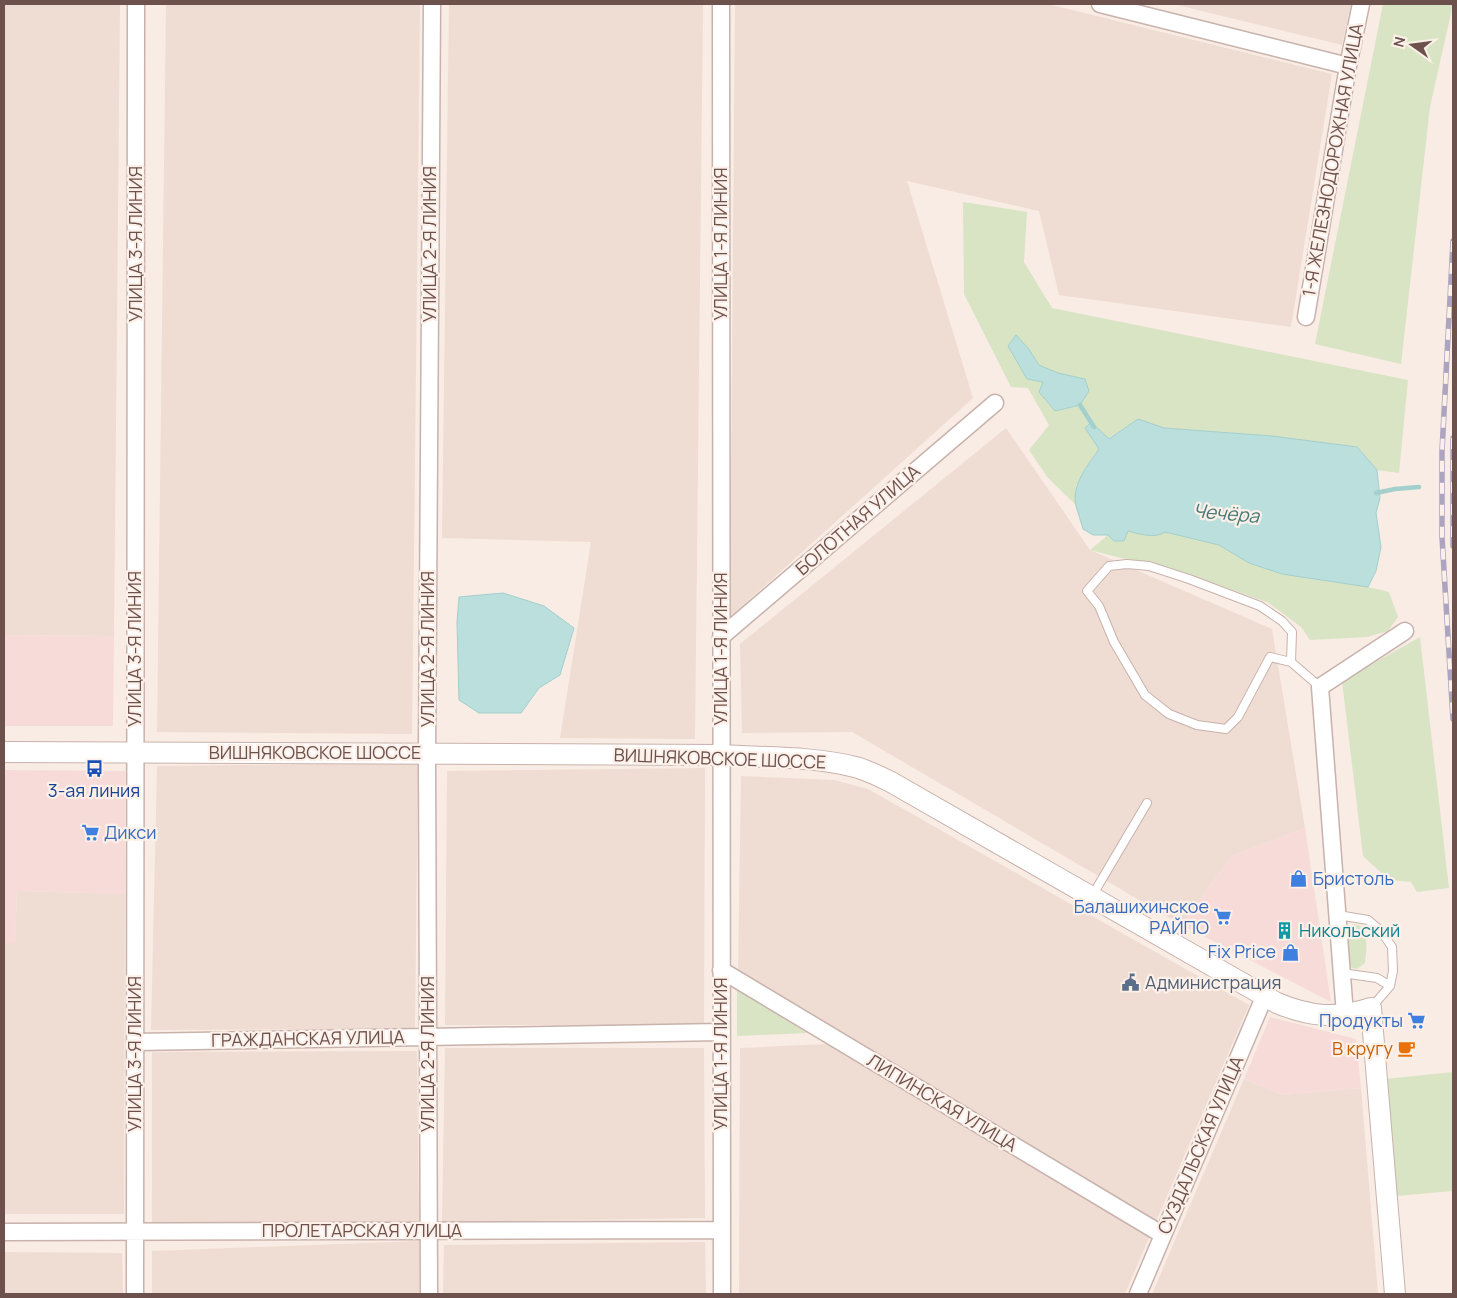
<svg xmlns="http://www.w3.org/2000/svg" width="1457" height="1298" viewBox="0 0 1457 1298" font-family="Manrope,sans-serif">
	<style>
		.residential { fill: #efdcd3 }
		.commercial { fill: #f7dbd9 }
		.green { fill: #d8e4c4; fill-rule: evenodd }
		.water { fill: #bbdfdc; stroke: #a3cfcc }
		.lines { fill: none; stroke-linecap: round; stroke-linejoin: round }
		.stream { stroke: #a3cfcc; stroke-width: 4.5 }
		.service-casing { stroke: #c8b2ac; stroke-width: 10 }
		.minor-casing { stroke: #c8b2ac; stroke-width: 19 }
		.tertiary-casing { stroke: #c8b2ac; stroke-width: 22 }
		.service { stroke: #fff; stroke-width: 8 }
		.minor { stroke: #fff; stroke-width: 16 }
		.tertiary { stroke: #fff; stroke-width: 20 }
		.rail-casing { stroke: #ada4c0; stroke-width: 5.5 }
		.rail { stroke: #fcf0e9; stroke-width: 4; stroke-dasharray: 11; stroke-linecap: butt }
		.labels { text-anchor: middle; stroke-width: 4.5; stroke-linejoin: round; paint-order: stroke }
		.street-label { font-size: 18px; fill: #6d514d; stroke: #fcf0e9 }
		.transit-label { font-size: 18px; fill: #164399; stroke: #fcf0e9 }
		.shop-label { font-size: 18px; fill: #366cbe; stroke: #fcf0e9; text-anchor: end }
		.culture-label { font-size: 18px; fill: #0d838f; stroke: #fcf0e9; text-anchor: start }
		.service-label { font-size: 18px; fill: #4e5e75; stroke: #fcf0e9; text-anchor: start }
		.food-label { font-size: 18px; fill: #c56008; stroke: #fcf0e9; text-anchor: end }
		.water-label { font-size: 19px; font-style: italic; fill: #477774; stroke: #fcf0e9 }
	</style>
	<rect width="100%" height="100%" fill="#f9ece4"/>
	<path class="residential" d="M4 4H120L114 636 4 635Z
		M166 4H420L412 734 157 732Z
		M449 4H703L695 739 560 738 591 542 442 538Z
		M735 4H1048L1332 74 1291 327 1059 295 1039 211 907 181 973 398 730 617Z
		M1173 4H1351L1342 45Z
		M1006 428 1090 550 1272 629 1305 828 1231 856 1182 925 852 732 742 733 740 644Z
		M418 763 415 1029 151 1030 157 766Z
		M705 768 704 1025H445L447 771Z
		M741 776 834 780 868 789 1249 1005 1125 1294H739L740 1048 849 1043 738 975Z
		M17 891 125 894 124 1214H4V943H15Z
		M445 1048H704L705 1218 442 1222Z
		M417 1051 419 1224H152V1052Z
		M1244 1079 1283 1095 1361 1088 1378 1294H1152Z
		M420 1241 419 1294H152V1251Z
		M705 1242 706 1294H443L444 1245Z
		M4 1252 122 1253 123 1294H4Z"/>
	<path class="commercial" d="M4 635 114 636 113 726H4Z
		M4 770 125 771V894L17 891 15 943H4Z
		M1305 828 1331 1002 1182 925 1231 856Z
		M1270 1017 1356 1039 1361 1088 1283 1095 1244 1079Z"/>
	<path class="green" d="M1383 4H1453L1430 107 1401 364 1315 344Z
		M963 202 1027 212 1024 262 1052 308 1408 380 1399 473 1377 470 1357 447 1272 436 1164 428 1138 419 1108 439 1085 428 1099 449 1087 466 1076 486V505L1048 478 1029 450 1049 425 1028 388 1011 387 964 294ZM1016 335 1028 348 1039 365 1058 373 1085 379 1080 405 1055 411 1039 392 1043 382Z
		M1128 531C1138 534 1155 539 1164 532L1220 545 1249 563 1282 574 1368 587 1389 592 1398 617 1388 631 1367 637 1310 640 1302 628 1269 603 1165 566 1121 558 1090 550 1108 535 1114 541H1124Z
		M1420 637 1449 888 1417 892 1411 882 1389 880 1363 856 1342 681Z
		M1354 924C1358 925 1362 926 1364 930 1368 939 1366 954 1365 963L1357 969 1349 967 1346 930 1349 926Z
		M737 989 807 1033 737 1036Z
		M1453 1072V1191L1397 1196 1385 1079Z"/>
	<path class="water" d="M1016 335 1028 348 1039 365 1058 373 1085 379 1089 391 1080 405 1055 411 1039 392 1043 382 1027 379 1008 346Z
		M1138 419 1164 428 1272 436 1357 447 1377 470 1380 498 1376 513 1381 547 1376 571 1368 587 1282 574 1249 563 1219 545 1165 532C1155 539 1139 534 1128 531L1124 541H1114L1108 535H1093L1083 529C1081 521 1078 514 1076 506 1071 485 1088 465 1099 449L1085 428 1091 422 1109 439Z
		M503 593 544 606 574 628 560 675 539 688 521 713H479L459 700 457 622 459 597Z"/>
	<g class="lines">
		<path class="stream" d="M1080 405 1094 427
			M1376 493 1395 489 1419 487"/>
		<defs>
			<path id="service" d="M1291 662 1292 632 1282 621 1260 606 1189 579 1149 566 1127 564 1109 566 1087 591 1099 606 1114 642 1145 695 1169 714 1197 725 1226 729 1238 717 1270 657 1291 662 1320 687
				M1092 896 1147 803
				M1338 915 1368 920 1381 931 1392 947 1393 971 1390 986 1371 1008
				M1342 973 1377 978 1390 986"/>
			<path id="minor" d="M721 4 722 1294
				M1100 4 1348 66
				M1306 317 1348 66 1361 4
				M721 637 995 403
				M721 970 1163 1235
				M1345 1015 1320 687 1405 631
				M135 1042 721 1032
				M4 1232 721 1230
				M135 1294 136 4
				M429 1294 427 754 432 4
				M1138 1294 1265 995"/>
			<path id="tertiary" d="M4 752 721 755C765 758 812 756 855 767 867 770 879 776 891 782L1277 1003C1310 1017 1337 1019 1371 1008L1395 1294"/>
		</defs>
		<use href="#service" class="service-casing"/>
		<use href="#minor" class="minor-casing"/>
		<use href="#tertiary" class="tertiary-casing"/>
		<use href="#service" class="service"/>
		<use href="#minor" class="minor"/>
		<use href="#tertiary" class="tertiary"/>
		<defs>
			<path id="rail" d="M1453 241 1442 451V537L1453 719
				M1453 438V546"/>
		</defs>
		<use href="#rail" class="rail-casing"/>
		<use href="#rail" class="rail"/>
	</g>
	<defs>
		<symbol id="bus-bare" viewBox="-9 -9 18 18"><path d="M-5-6H5V4H4V6H2V4H-2V6H-4V4H-5ZM-3.5-4V0h7V-4ZM-3.5 1.2v1.5H-2V1.2ZM2 1.2v1.5H3.5V1.2Z" fill="#1a4fb4" stroke="#fcf0e9" stroke-width="2.5" paint-order="stroke"/></symbol>
		<symbol id="supermarket-bare" viewBox="-9 -9 18 18"><path d="M-6-5.5h2.5l.6 2H6L4.5 2H-2.5L-4.4-4H-6ZM-1.5 3.2a1.3 1.3 0 1 0 .1 0ZM3 3.2a1.3 1.3 0 1 0 .1 0Z" fill="#3f7fe0" stroke="#fcf0e9" stroke-width="2.5" paint-order="stroke"/></symbol>
		<symbol id="shop-bare" viewBox="-9 -9 18 18"><path d="M-5-2.5h2.3a2.7 3.5 0 0 1 5.4 0H5L5.5 6h-11ZM-1.5-2.5h3a1.5 2.3 0 0 0-3 0Z" fill="#3f7fe0" stroke="#fcf0e9" stroke-width="2.5" paint-order="stroke"/></symbol>
		<symbol id="building-bare" viewBox="-9 -9 18 18"><path d="M-4-6H4V6H1V3H-1V6H-4ZM-2.5-4.3h1.7v1.8h-1.7ZM.8-4.3h1.7v1.8H.8ZM-2.5-1h1.7V.8h-1.7ZM.8-1h1.7V.8H.8Z" fill="#0f9aa8" stroke="#fcf0e9" stroke-width="2.5" paint-order="stroke"/></symbol>
		<symbol id="civic-bare" viewBox="-9 -9 18 18"><path d="M-.6-6.5H3V-4.5H.6V-3L4-1V1h2V6H-6V1h2V-1L-.6-3ZM-1.2 2.5V6h2.4V2.5Z" fill="#5c6f8a" stroke="#fcf0e9" stroke-width="2.5" paint-order="stroke"/></symbol>
		<symbol id="cafe-bare" viewBox="-9 -9 18 18"><path d="M-5.5-4.5H6V0H3Q3 3.5 0 3.5H-2.5Q-5.5 3.5-5.5 0ZM3-3.2v2h1.7v-2ZM-6 4.5H4V6H-6Z" fill="#e8710a" stroke="#fcf0e9" stroke-width="2.5" paint-order="stroke"/></symbol>
	</defs>
	<g fill-rule="evenodd">
		<use href="#bus-bare" x="82" y="756" width="25" height="25"/>
		<use href="#supermarket-bare" x="78" y="820" width="25" height="25"/>
		<use href="#shop-bare" x="1286" y="866" width="25" height="25"/>
		<use href="#supermarket-bare" x="1210" y="904" width="25" height="25"/>
		<use href="#building-bare" x="1272" y="918" width="25" height="25"/>
		<use href="#shop-bare" x="1278" y="940" width="25" height="25"/>
		<use href="#civic-bare" x="1118" y="970" width="25" height="25"/>
		<use href="#supermarket-bare" x="1404" y="1008" width="25" height="25"/>
		<use href="#cafe-bare" x="1394" y="1036" width="25" height="25"/>
	</g>
	<g class="labels">
		<g class="street-label">
			<text transform="translate(1333 160) rotate(-80)" y="6">1-Я ЖЕЛЕЗНОДОРОЖНАЯ УЛИЦА</text>
			<text transform="translate(136 244) rotate(-90)" y="6">УЛИЦА 3-Я ЛИНИЯ</text>
			<text transform="translate(430 244) rotate(-90)" y="6">УЛИЦА 2-Я ЛИНИЯ</text>
			<text transform="translate(721 244) rotate(-90)" y="6">УЛИЦА 1-Я ЛИНИЯ</text>
			<text transform="translate(858 520) rotate(-41)" y="6">БОЛОТНАЯ УЛИЦА</text>
			<text transform="translate(135 649) rotate(-90)" y="6">УЛИЦА 3-Я ЛИНИЯ</text>
			<text transform="translate(428 649) rotate(-90)" y="6">УЛИЦА 2-Я ЛИНИЯ</text>
			<text transform="translate(721 649) rotate(-90)" y="6">УЛИЦА 1-Я ЛИНИЯ</text>
			<text x="315" y="759">ВИШНЯКОВСКОЕ ШОССЕ</text>
			<text transform="translate(720 759) rotate(2)" y="6">ВИШНЯКОВСКОЕ ШОССЕ</text>
			<text transform="translate(308 1039) rotate(-1)" y="6">ГРАЖДАНСКАЯ УЛИЦА</text>
			<text transform="translate(135 1054) rotate(-90)" y="6">УЛИЦА 3-Я ЛИНИЯ</text>
			<text transform="translate(428 1054) rotate(-90)" y="6">УЛИЦА 2-Я ЛИНИЯ</text>
			<text transform="translate(721 1054) rotate(-90)" y="6">УЛИЦА 1-Я ЛИНИЯ</text>
			<text transform="translate(942 1103) rotate(31)" y="6">ЛИПИНСКАЯ УЛИЦА</text>
			<text transform="translate(1201 1145) rotate(-67)" y="6">СУЗДАЛЬСКАЯ УЛИЦА</text>
			<text x="362" y="1237">ПРОЛЕТАРСКАЯ УЛИЦА</text>
		</g>
		<g class="transit-label">
			<text x="94" y="797">3-ая линия</text>
		</g>
		<g class="shop-label">
			<text x="104" y="839" text-anchor="start">Дикси</text>
			<text x="1313" y="885" text-anchor="start">Бристоль</text>
			<text x="1209" y="913">Балашихинское<tspan x="1209" dy="21">РАЙПО</tspan></text>
			<text x="1276" y="958">Fix Price</text>
			<text x="1403" y="1027">Продукты</text>
		</g>
		<g class="culture-label">
			<text x="1299" y="937">Никольский</text>
		</g>
		<g class="service-label">
			<text x="1145" y="989">Администрация</text>
		</g>
		<g class="food-label">
			<text x="1393" y="1055">В кругу</text>
		</g>
		<g class="water-label">
			<text transform="translate(1226 513) rotate(5)" y="7">Чечёра</text>
		</g>
	</g>
	<rect width="1457" height="1298" fill="none" stroke="#6d514d" stroke-width="10"/>
	<g transform="translate(1412 45) rotate(284)" stroke="#fcf0e9" stroke-width="4" paint-order="stroke">
	<path d="M0-4L9 19L0 12L-9 19Z" fill="#6d514d"/>
	<text y="-8" font-size="14" font-weight="bold" text-anchor="middle" fill="#6d514d">N</text>
	</g>
</svg>
